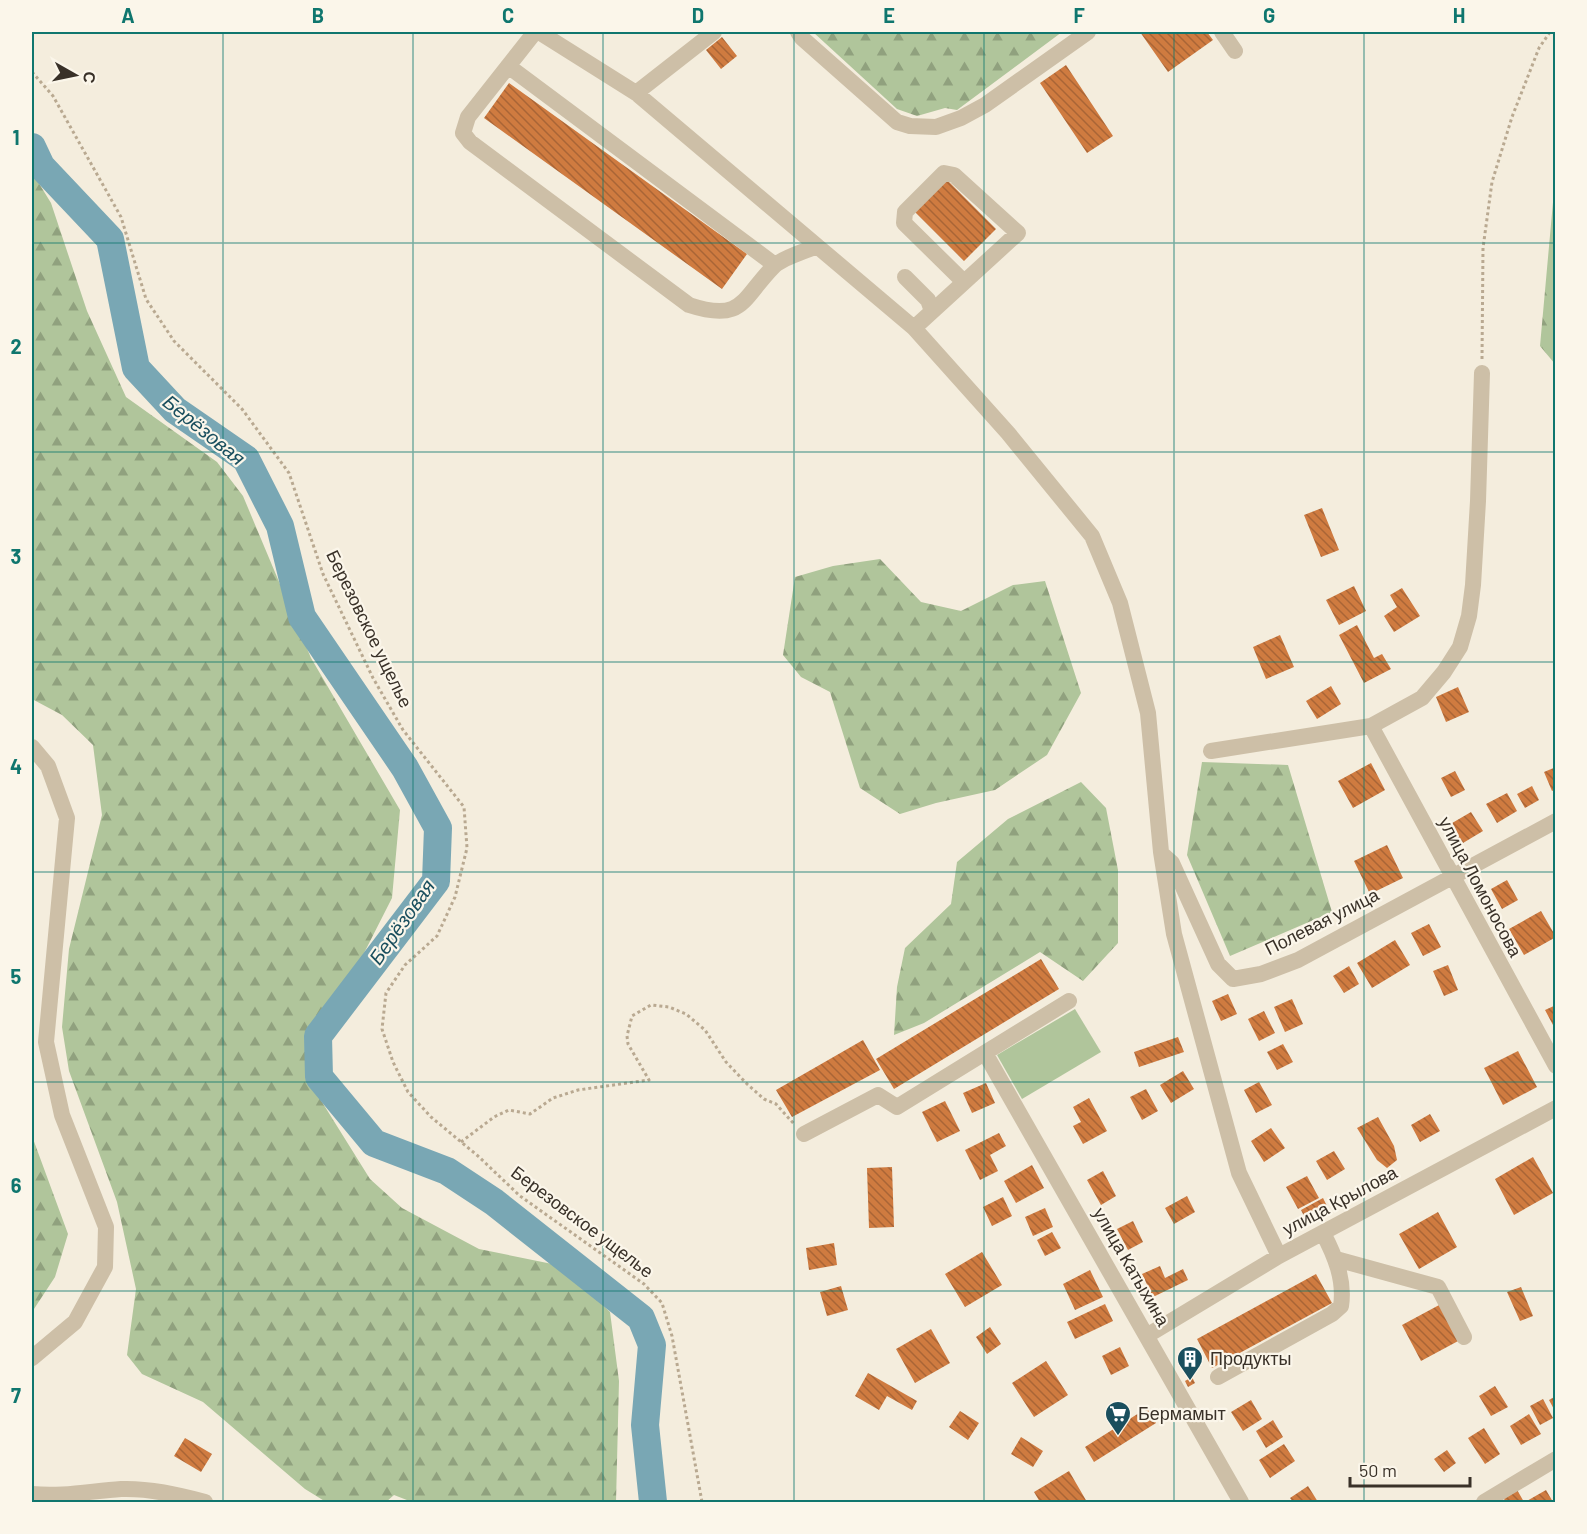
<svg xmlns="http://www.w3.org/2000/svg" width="1587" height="1534" viewBox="0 0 1587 1534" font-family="Barlow,sans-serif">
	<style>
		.forest { fill: url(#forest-firs) }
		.green { fill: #b0c59b }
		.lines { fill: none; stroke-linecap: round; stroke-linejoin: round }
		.river { stroke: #79a7b4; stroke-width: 28 }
		.building { fill: url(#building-back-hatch) }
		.path { stroke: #b9a991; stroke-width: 3; stroke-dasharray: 3 3; stroke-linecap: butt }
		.minor { stroke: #cdbfa7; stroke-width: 16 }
		.grid { fill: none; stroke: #0f766e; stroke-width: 1.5; stroke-opacity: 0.55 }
		.labels { text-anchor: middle; stroke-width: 4.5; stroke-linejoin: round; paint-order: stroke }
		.street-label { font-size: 18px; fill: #393128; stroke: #fbf6ea }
		.poi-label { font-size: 18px; fill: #393128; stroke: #fbf6ea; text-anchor: start }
		.water-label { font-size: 20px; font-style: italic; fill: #1a4f5e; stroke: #fbf6ea }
		.neatline { fill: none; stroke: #0f766e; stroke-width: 2 }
		.grid-label { font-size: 20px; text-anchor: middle; font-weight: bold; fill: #0f766e }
	</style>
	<defs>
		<pattern id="forest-firs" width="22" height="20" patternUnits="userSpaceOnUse" patternTransform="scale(1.5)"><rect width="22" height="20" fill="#b0c59b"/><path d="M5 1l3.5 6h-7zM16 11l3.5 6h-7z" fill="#90a17e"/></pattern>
		<pattern id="building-back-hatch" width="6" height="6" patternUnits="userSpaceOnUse" patternTransform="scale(1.5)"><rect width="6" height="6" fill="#cf7b40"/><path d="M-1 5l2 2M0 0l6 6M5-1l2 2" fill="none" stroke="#a96536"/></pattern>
	</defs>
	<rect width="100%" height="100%" fill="#f4eddd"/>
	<path class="forest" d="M813 32H1062L957 110 945 108 917 116 897 109Z
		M32 172 51 203 87 311 126 397 217 462 243 496 311 658 400 810 392 898 362 957 312 1024 306 1065 312 1086 370 1179 402 1208 479 1249 562 1266 610 1312 619 1381 616 1502H412L394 1495 386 1502H326L305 1489 203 1402 142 1374 127 1355 136 1289 117 1202 69 1071 62 1027 69 949 102 815 93 745 62 715 32 699Z
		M1555 180 1556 364H1555L1540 346Z
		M880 559 921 602 961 611 1013 585 1045 581 1081 693 1047 755 995 790 936 803 900 814 860 788 830 692 801 677 783 655 795 577 833 566Z
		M1202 762 1288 765 1332 912 1230 956 1187 855Z
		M1081 782 1106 808 1118 870V943L1083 981 1040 952 924 1023 894 1035 897 987 905 948 951 904 957 862 1008 819Z
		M32 1136 68 1234 55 1277 32 1312Z"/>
	<path class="green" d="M1075 1009 1101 1052 1022 1099 997 1055Z"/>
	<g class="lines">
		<path class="river" d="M32 147 41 166 110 239 136 368 175 410 246 459 280 526 302 617 405 768 438 828 436 881 318 1036 319 1077 374 1143 447 1171 494 1202 641 1318 652 1345 645 1425 653 1502"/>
	</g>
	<path class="building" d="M1140 32H1207L1213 40 1168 72Z
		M722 37 737 56 721 69 706 50Z
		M1066 65 1113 136 1087 153 1040 83Z
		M509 83 747 254 722 289 484 118Z
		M946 179 996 229 964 261 914 211Z
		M1322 508 1339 550 1321 557 1304 515Z
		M1354 586 1366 611 1339 625 1326 600Z
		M1402 588 1420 616 1394 632 1384 616 1397 607 1390 595Z
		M1357 625 1374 658 1382 654 1391 669 1364 683 1339 635Z
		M1280 635 1294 667 1266 679 1253 647Z
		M1331 686 1341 704 1317 719 1306 701Z
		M1458 687 1469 712 1446 722 1436 697Z
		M1371 763 1385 790 1353 808 1338 781Z
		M1556 767V789L1552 791 1544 772Z
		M1455 771 1465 790 1451 797 1441 778Z
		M1532 786 1539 800 1525 808 1517 794Z
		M1507 793 1517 811 1497 823 1486 804Z
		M1471 812 1483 831 1458 846 1447 826Z
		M1387 845 1403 878 1370 894 1354 861Z
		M1507 880 1518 900 1502 909 1491 889Z
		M1541 911 1556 937 1524 955 1509 929Z
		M1429 924 1441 947 1423 956 1411 933Z
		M1395 940 1410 965 1372 988 1357 963Z
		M1041 959 1059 989 894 1089 876 1059Z
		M1448 965 1458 990 1444 996 1433 971Z
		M1349 966 1359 984 1344 993 1333 976Z
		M1228 994 1237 1014 1221 1021 1212 1001Z
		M1292 999 1303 1024 1285 1032 1274 1007Z
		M1556 1005V1024L1553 1025 1545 1010Z
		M1264 1011 1275 1033 1259 1041 1248 1019Z
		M1178 1037 1184 1052 1139 1067 1134 1052Z
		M863 1040 880 1070 792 1117 776 1090Z
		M1283 1044 1293 1062 1277 1070 1267 1052Z
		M1518 1051 1537 1087 1503 1105 1484 1068Z
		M1183 1071 1194 1089 1171 1103 1160 1085Z
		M1259 1082 1272 1105 1256 1113 1244 1090Z
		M986 1083 995 1103 972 1113 963 1093Z
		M1146 1089 1158 1111 1142 1120 1130 1097Z
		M1089 1098 1107 1131 1083 1144 1073 1126 1081 1122 1073 1107Z
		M945 1101 960 1131 937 1142 922 1112Z
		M1430 1114 1440 1131 1420 1142 1411 1125Z
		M1378 1117 1394 1146 1397 1160 1387 1168 1377 1160 1357 1128Z
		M1271 1128 1285 1148 1264 1162 1251 1141Z
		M999 1133 1006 1146 990 1155 998 1171 980 1180 965 1150Z
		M1334 1151 1345 1169 1327 1180 1316 1161Z
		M1533 1157 1553 1193 1514 1215 1495 1179Z
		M1032 1165 1044 1188 1016 1203 1004 1181Z
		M892 1167 894 1227 869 1228 867 1168Z
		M1103 1171 1116 1196 1101 1205 1087 1180Z
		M1307 1176 1319 1198 1298 1209 1286 1187Z
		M1187 1196 1195 1212 1174 1224 1165 1208Z
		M1003 1197 1012 1216 992 1226 983 1207Z
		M1323 1198 1330 1212 1308 1224 1301 1210Z
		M1045 1208 1053 1227 1033 1236 1025 1217Z
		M1438 1212 1457 1247 1419 1269 1399 1234Z
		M1133 1221 1143 1242 1128 1250 1117 1229Z
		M1052 1232 1061 1248 1045 1256 1037 1240Z
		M834 1243 837 1265 809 1270 806 1248Z
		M982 1252 1002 1285 965 1307 945 1274Z
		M1160 1266 1165 1278 1183 1269 1188 1280 1153 1297 1142 1274Z
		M1090 1270 1103 1297 1075 1310 1063 1284Z
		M1316 1274 1332 1303 1212 1368 1197 1339Z
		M841 1286 848 1310 827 1316 820 1292Z
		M1521 1287 1533 1316 1520 1321 1507 1292Z
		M1105 1304 1113 1321 1075 1339 1067 1322Z
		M1441 1304 1460 1340 1421 1361 1402 1325Z
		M990 1327 1001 1344 987 1354 976 1337Z
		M931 1329 950 1363 915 1383 896 1349Z
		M1120 1347 1129 1366 1111 1375 1102 1356Z
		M1046 1361 1068 1395 1034 1417 1012 1383Z
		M868 1373 917 1401 912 1410 887 1396 879 1410 855 1396Z
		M1192 1377 1195 1383 1188 1387 1185 1381Z
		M1495 1386 1508 1407 1491 1416 1479 1396Z
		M1556 1396V1413L1549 1400Z
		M1543 1399 1553 1418 1540 1425 1530 1406Z
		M1251 1400 1262 1419 1243 1431 1231 1412Z
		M1147 1408 1156 1423 1094 1462 1085 1447Z
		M960 1411 979 1423 968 1440 949 1427Z
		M1529 1414 1541 1434 1521 1445 1510 1426Z
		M1273 1420 1283 1437 1266 1448 1256 1431Z
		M1484 1428 1500 1454 1485 1464 1468 1438Z
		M1021 1437 1043 1451 1033 1467 1011 1454Z
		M185 1438 212 1454 201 1472 174 1456Z
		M1284 1444 1295 1461 1270 1478 1259 1460Z
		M1447 1450 1456 1463 1444 1472 1434 1459Z
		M1069 1471 1087 1502H1040L1034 1492Z
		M1308 1486 1318 1502H1293L1290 1498Z
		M1516 1488 1524 1502H1506L1502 1496Z
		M1546 1490 1553 1502H1525Z"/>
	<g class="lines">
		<path class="path" d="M32 72 53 96 121 217 146 299 174 341 242 409 289 473 323 574 373 678 403 730 464 807 467 848 455 897 437 936 405 965 386 993 382 1029 393 1062 408 1092 431 1117 478 1156 520 1196 644 1284 662 1303 672 1336 702 1502
			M1482 359 1483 248 1492 182 1512 117 1539 48 1550 32
			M461 1142 494 1117 509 1110 530 1114 553 1098 578 1090 649 1080 628 1044 627 1036 632 1016 651 1005 669 1007 686 1014 705 1030 726 1062 747 1084 764 1099 776 1104 794 1124"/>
		<path class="minor" d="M535 32 468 117 463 133 470 142 689 305C744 323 742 298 774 266 784 257 804 252 817 246
			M539 32 636 93 914 328 1008 433 1092 536 1120 603 1148 713 1161 852 1174 934 1239 1173 1279 1256
			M798 32 802 38 897 122 910 126 936 127 961 118 985 105 1088 32
			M1222 32 1235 51
			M508 66 775 265
			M636 93 714 32
			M905 277 928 300 932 311
			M914 328 1018 233 954 175 944 173 905 212 904 223 964 282
			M1371 726 1556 1066
			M32 747 48 766 67 818 46 1042 62 1115 106 1227 105 1267 75 1322 32 1358
			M1211 751 1371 726 1422 698 1444 672 1460 647 1469 616 1473 585 1478 501 1482 373
			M1163 855 1172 863 1218 964 1233 979 1261 974 1298 960 1556 821
			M985 1053 1241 1502
			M804 1134 878 1095 897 1107 1069 1001
			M1336 1259 1438 1287 1464 1337
			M1148 1335 1279 1256 1556 1108
			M1218 1377 1332 1314 1341 1306C1345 1280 1335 1256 1323 1233
			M32 1494C62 1497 91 1491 121 1489 149 1488 178 1495 205 1502
			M1484 1502 1556 1459"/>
	</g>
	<path class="grid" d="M223 32V1502M413 32V1502M603 32V1502M794 32V1502M984 32V1502M1174 32V1502M1364 32V1502M32 243H1556M32 452H1556M32 662H1556M32 872H1556M32 1082H1556M32 1291H1556"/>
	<defs>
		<symbol id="building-pin" viewBox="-11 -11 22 30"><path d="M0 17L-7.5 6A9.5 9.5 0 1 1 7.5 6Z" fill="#1a4f5e" stroke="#fbf6ea"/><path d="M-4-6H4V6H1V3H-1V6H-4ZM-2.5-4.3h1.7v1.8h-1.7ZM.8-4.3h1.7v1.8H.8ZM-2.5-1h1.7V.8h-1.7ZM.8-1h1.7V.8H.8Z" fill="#fff"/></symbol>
		<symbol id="supermarket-pin" viewBox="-11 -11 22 30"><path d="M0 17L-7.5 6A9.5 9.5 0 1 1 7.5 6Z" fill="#1a4f5e" stroke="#fbf6ea"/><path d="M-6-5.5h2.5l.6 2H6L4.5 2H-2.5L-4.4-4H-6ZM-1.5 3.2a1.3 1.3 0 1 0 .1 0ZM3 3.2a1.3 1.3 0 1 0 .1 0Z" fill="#fff"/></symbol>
	</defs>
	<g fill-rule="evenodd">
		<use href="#building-pin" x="1175" y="1344" width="30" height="40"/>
		<use href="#supermarket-pin" x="1103" y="1399" width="30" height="40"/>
	</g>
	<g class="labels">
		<g class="street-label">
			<text transform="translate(369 629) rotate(64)" y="6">Березовское ущелье</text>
			<text transform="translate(1480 887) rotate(62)" y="6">улица Ломоносова</text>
			<text transform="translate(1322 922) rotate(-27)" y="6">Полевая улица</text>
			<text transform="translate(1340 1201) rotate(-28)" y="6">улица Крылова</text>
			<text transform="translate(582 1222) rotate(37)" y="6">Березовское ущелье</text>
			<text transform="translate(1131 1267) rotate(60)" y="6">улица Катыхина</text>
		</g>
		<g class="poi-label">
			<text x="1210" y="1365">Продукты</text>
			<text x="1138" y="1420">Бермамыт</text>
		</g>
		<g class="water-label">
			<text transform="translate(204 430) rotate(39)" y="7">Берёзовая</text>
			<text transform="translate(402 922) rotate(-55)" y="7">Берёзовая</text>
		</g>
	</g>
	<rect width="1587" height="1534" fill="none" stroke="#fbf6ea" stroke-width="66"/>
	<g transform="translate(75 75) rotate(99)" stroke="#fbf6ea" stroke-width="4.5" paint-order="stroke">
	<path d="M0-4.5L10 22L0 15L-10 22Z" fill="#393128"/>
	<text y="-9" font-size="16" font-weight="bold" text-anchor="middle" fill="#393128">С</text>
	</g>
	<path d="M1350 1477v9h120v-9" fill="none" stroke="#393128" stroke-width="3"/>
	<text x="1359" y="1477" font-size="18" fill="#393128" stroke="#fbf6ea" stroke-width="4.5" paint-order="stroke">50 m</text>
	<rect x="33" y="33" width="1521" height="1468" class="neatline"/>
	<g class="grid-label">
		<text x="128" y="23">A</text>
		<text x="318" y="23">B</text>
		<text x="508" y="23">C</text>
		<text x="698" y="23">D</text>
		<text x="889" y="23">E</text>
		<text x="1079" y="23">F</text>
		<text x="1269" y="23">G</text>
		<text x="1459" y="23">H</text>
		<text x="16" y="145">1</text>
		<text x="16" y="354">2</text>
		<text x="16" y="564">3</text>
		<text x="16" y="774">4</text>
		<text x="16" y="984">5</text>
		<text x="16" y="1193">6</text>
		<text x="16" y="1403">7</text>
	</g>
</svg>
